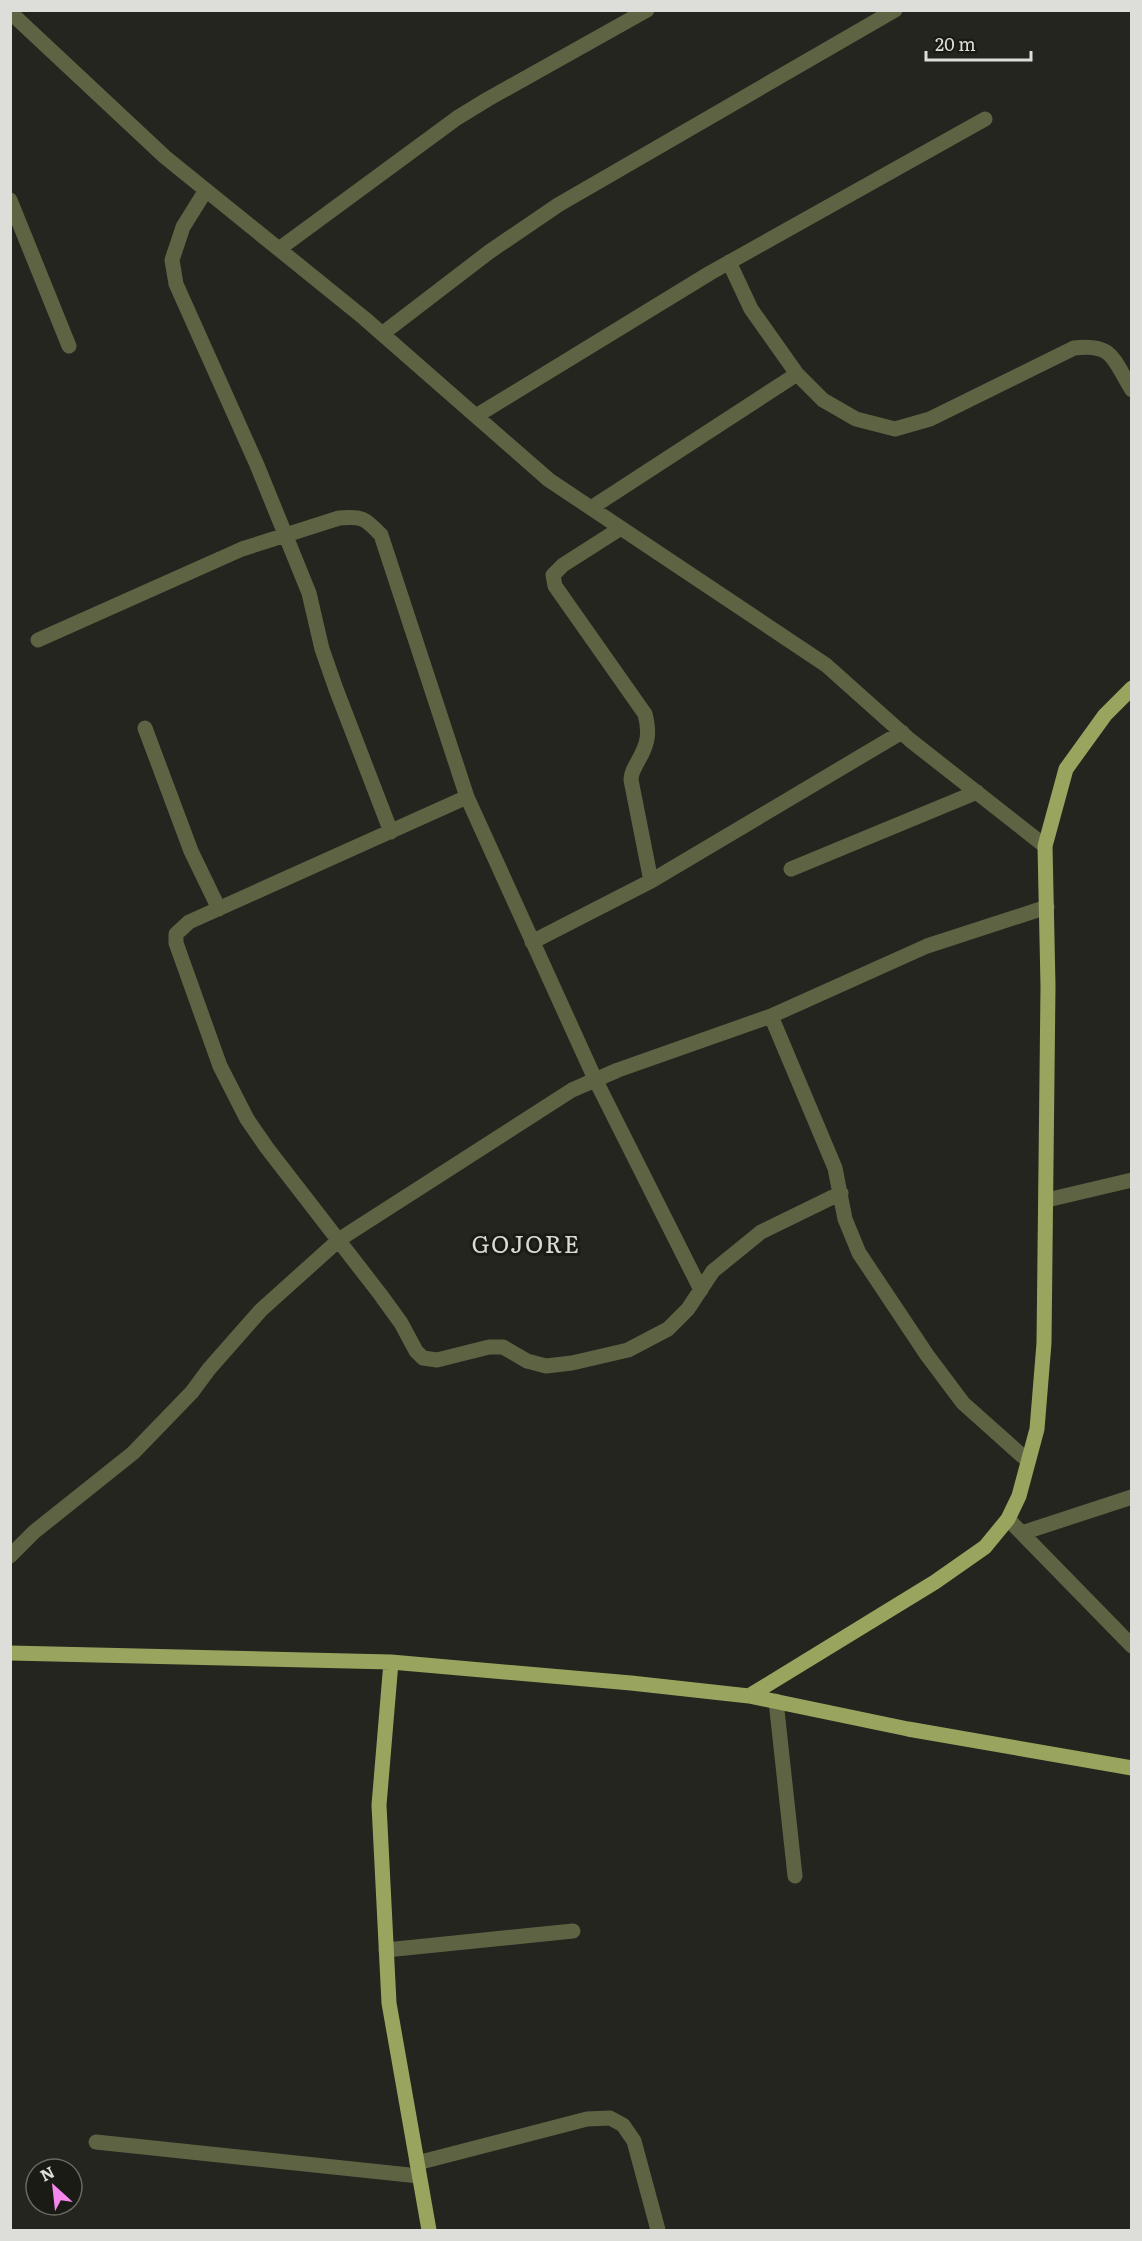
<svg xmlns="http://www.w3.org/2000/svg" width="1142" height="2241" viewBox="0 0 1142 2241" font-family="Literata,serif">
	<style>
		.lines { fill: none; stroke-linecap: round; stroke-linejoin: round }
		.minor { stroke: #5e6443; stroke-width: 15 }
		.major { stroke: #99a45e; stroke-width: 15 }
		.labels { text-anchor: middle; stroke-width: 6; stroke-linejoin: round; paint-order: stroke }
		.quarter-label { font-size: 24px; letter-spacing: 1.5px; fill: #d9dbd1; stroke: #1a1b14 }
	</style>
	<rect width="100%" height="100%" fill="#23251e"/>
	<g class="lines">
		<path class="minor" d="M10 12 165 157 364 318 549 480 826 665 910 740 1045 846
			M206 190 183 227 172 260 176 284 257 465 309 593 322 649 336 689 391 832
			M10 200 69 346
			M279 249 457 118 488 99 647 10
			M729 262 751 309 797 374 823 400 856 419 895 429 930 419 1074 348C1114 343 1113 360 1132 390
			M382 334 489 252 558 205 895 10
			M476 416 710 273 985 119
			M591 508 797 374
			M621 528 563 565 553 575 555 586 645 714C650 733 648 744 638 761 635 767 631 772 631 780L651 881
			M38 640 242 549 339 518C362 516 365 518 381 535L467 797 595 1079 701 1290
			M145 728 191 851 219 909
			M467 797 189 922 176 934V943L220 1066 247 1119 267 1148 380 1294 401 1323 416 1351 423 1358 437 1360 489 1347H503L527 1361 546 1366 572 1363 628 1350 668 1329 688 1309 713 1271 761 1232 841 1193
			M791 869 977 792
			M532 942 651 881 902 732
			M771 1016 835 1168 845 1219 859 1253 927 1355 963 1403 1028 1461
			M1047 1200 1132 1180
			M1008 1519 1132 1646
			M1022 1533 1132 1497
			M10 1556 34 1532 133 1453 192 1392 209 1369 261 1310 340 1239 572 1090 618 1070 771 1016 927 946 1047 907
			M776 1701 795 1876
			M386 1950 573 1931
			M96 2142 419 2176
			M417 2163 587 2119 610 2118 623 2125 634 2141 658 2230"/>
		<path class="major" d="M10 1653 391 1662 631 1683 749 1696 908 1729 1132 1768
			M391 1662 379 1805 389 2003 429 2230
			M749 1696 935 1582 985 1547 1008 1519 1019 1496 1037 1429 1044 1343 1048 986 1045 846 1066 769 1105 715 1132 688"/>
	</g>
	<g class="labels">
		<g class="quarter-label">
			<text x="526" y="1253">GOJORE</text>
		</g>
	</g>
	<rect width="1142" height="2241" fill="none" stroke="#ddded9" stroke-width="24"/>
	<g transform="translate(54 2187) rotate(333)"><circle r="28" fill="#1a1b14" stroke="#686963" stroke-width="1.5"/>
	<path d="M0-4.5L10 22L0 15L-10 22Z" fill="#f688ed"/>
	<text y="-9" font-size="16" font-weight="bold" text-anchor="middle" fill="#ddded9">N</text>
	</g>
	<path d="M926 51v9h105v-9" fill="none" stroke="#ddded9" stroke-width="3"/>
	<text x="935" y="51" font-size="18" fill="#ddded9" stroke="#1a1b14" stroke-width="4.5" paint-order="stroke">20 m</text>
</svg>
